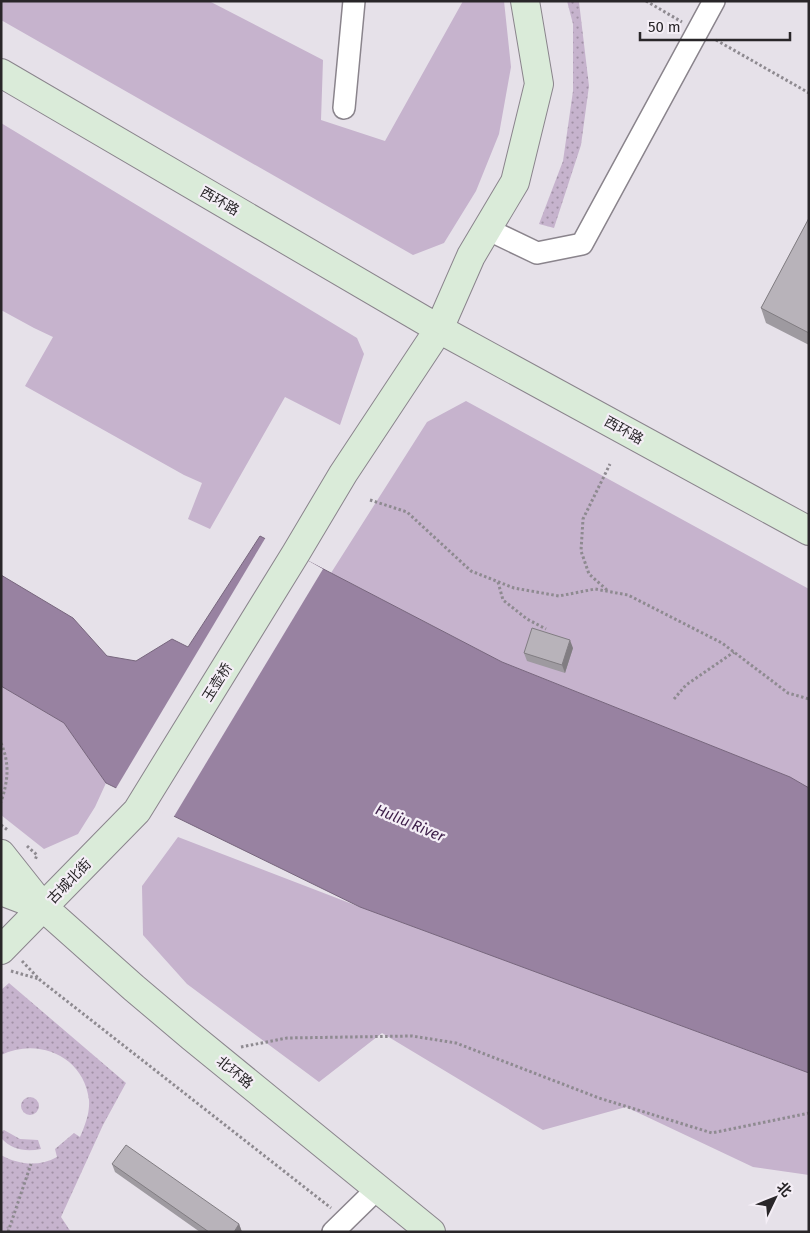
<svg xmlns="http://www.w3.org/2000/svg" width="810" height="1233" viewBox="0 0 810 1233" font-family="'Fira Sans','Noto Sans SC',sans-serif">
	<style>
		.grass { fill: url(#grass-dots) }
		.park { fill: #c6b3cd }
		.water { fill: #9882a1; stroke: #77667d }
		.pier { fill: #e6e1e9 }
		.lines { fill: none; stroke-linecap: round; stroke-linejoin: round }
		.street-casing { stroke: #8a848c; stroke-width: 24 }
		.secondary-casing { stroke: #8a848c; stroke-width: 30 }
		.path { stroke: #8e8a90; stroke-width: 3; stroke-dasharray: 2.5 2.5; stroke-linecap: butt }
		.street { stroke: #fff; stroke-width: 21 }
		.secondary { stroke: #daebd9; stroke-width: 28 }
		.wall { fill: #9e9aa0 }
		.shaded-wall { fill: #817d82 }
		.building { fill: #b8b3ba; stroke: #817d82 }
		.labels { text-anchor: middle; stroke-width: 4.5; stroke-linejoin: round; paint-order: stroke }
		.street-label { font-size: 14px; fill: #292629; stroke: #f4eef6 }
		.water-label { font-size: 15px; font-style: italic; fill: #3c1d48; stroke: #f4eef6 }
	</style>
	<defs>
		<pattern id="grass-dots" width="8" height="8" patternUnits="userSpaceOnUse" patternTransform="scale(1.25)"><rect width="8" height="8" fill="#c6b3cd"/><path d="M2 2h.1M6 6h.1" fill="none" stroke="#a191a6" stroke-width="1.8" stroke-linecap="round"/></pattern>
	</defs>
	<rect width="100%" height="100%" fill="#e6e1e9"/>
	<path class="grass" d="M567 1 579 2 589 86 581 145 554 228 539 224 563 161 573 91V24Z
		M9 983 126 1083 103 1125 61 1217 71 1232H1V1155C19 1165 39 1167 57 1157L55 1149 74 1133 80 1137C85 1125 90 1113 89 1100 84 1056 38 1037 1 1055V990Z
		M21 1106a9 9 0 1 1 18 0a9 9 0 1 1-18 0Z
		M4 1130 20 1139 38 1140 41 1149C26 1152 12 1150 1 1138V1132Z"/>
	<path class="park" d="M1 1H209L323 60 321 120 385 141 463 1H504L511 67 499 134 476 191 444 243 413 255 1 20Z
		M1 123 357 338 364 354 340 425 285 397 210 529 188 519 202 483 184 475 25 386 53 337 34 328 1 310Z
		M466 401 809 589V788L790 777 502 662 331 573 427 422Z
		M1 686 64 723 106 783 95 807 78 834 44 849 1 815Z
		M178 837 360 907 809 1073V1175L753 1167 626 1107 543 1130 382 1033 319 1082 187 984 143 935 142 886Z"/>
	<path class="water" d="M260 536 502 662 790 777 809 788V1073L360 907 106 783 64 723 1 686V575L73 618 107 656 136 661 172 639 188 647Z"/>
	<path class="pier" d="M266 537 323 569 173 818 115 790Z"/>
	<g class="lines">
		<defs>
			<path id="street" d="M344 108 354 1
				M487 229 537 253 582 244 714 1
				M333 1232 378 1188"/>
			<path id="secondary" d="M1 73 439 329 809 531
				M1 854 43 907 134 988 192 1037 431 1232
				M1 891 43 907
				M1 950 137 811 296 553 343 474 439 329 471 256 515 182 539 84 525 1"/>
		</defs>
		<use href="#street" class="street-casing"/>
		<use href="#secondary" class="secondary-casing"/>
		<path class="path" d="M646 1 682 22
			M716 40 809 93
			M370 500 407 512 471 571 514 588 559 596 595 589 628 595 722 643 788 693 809 699
			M498 582 503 600 527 619 546 629
			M607 590 589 574 581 551 583 519 610 464
			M674 699 686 685 734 652
			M1 743C10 764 8 781 1 802
			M1 825 9 831
			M27 846 37 855 35 860
			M22 961 40 980 331 1208
			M11 971 39 979
			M241 1047 287 1038 412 1036 456 1043 599 1098 712 1133 809 1113
			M8 1232 31 1164"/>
		<use href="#street" class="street"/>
		<use href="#secondary" class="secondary"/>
	</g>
	<path class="wall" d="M809 218V345L766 323 761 308Z
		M573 648 565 673 527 661 524 653Z
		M112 1164 239 1224 242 1232H200L115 1172Z"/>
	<path class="shaded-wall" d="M570 640 573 648 565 673 562 665Z
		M239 1224 242 1232H234Z"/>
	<path class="building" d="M809 218V333L761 308Z
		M532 628 570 640 562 665 524 653Z
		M126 1145 239 1224 234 1232H209L112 1164Z"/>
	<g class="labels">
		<g class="street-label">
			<text transform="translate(220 201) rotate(30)" y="5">西环路</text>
			<text transform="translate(624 430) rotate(29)" y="5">西环路</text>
			<text transform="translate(217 682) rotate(-58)" y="5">玉壶桥</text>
			<text transform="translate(69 881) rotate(-46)" y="5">古城北街</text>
			<text transform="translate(235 1072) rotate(39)" y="5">北环路</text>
		</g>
		<g class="water-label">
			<text transform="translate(410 823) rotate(23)" y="5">Huliu River</text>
		</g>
	</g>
	<rect width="810" height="1233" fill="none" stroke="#292629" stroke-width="5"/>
	<g transform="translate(775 1198) rotate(47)" stroke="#f4eef6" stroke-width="4" paint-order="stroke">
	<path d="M0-4L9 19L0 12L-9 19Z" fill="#292629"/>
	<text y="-8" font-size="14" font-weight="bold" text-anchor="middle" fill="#292629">北</text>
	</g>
	<path d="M640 32v8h150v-8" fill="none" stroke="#292629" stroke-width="2.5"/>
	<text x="648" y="32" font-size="15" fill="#292629" stroke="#f4eef6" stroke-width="4" paint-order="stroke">50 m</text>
</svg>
